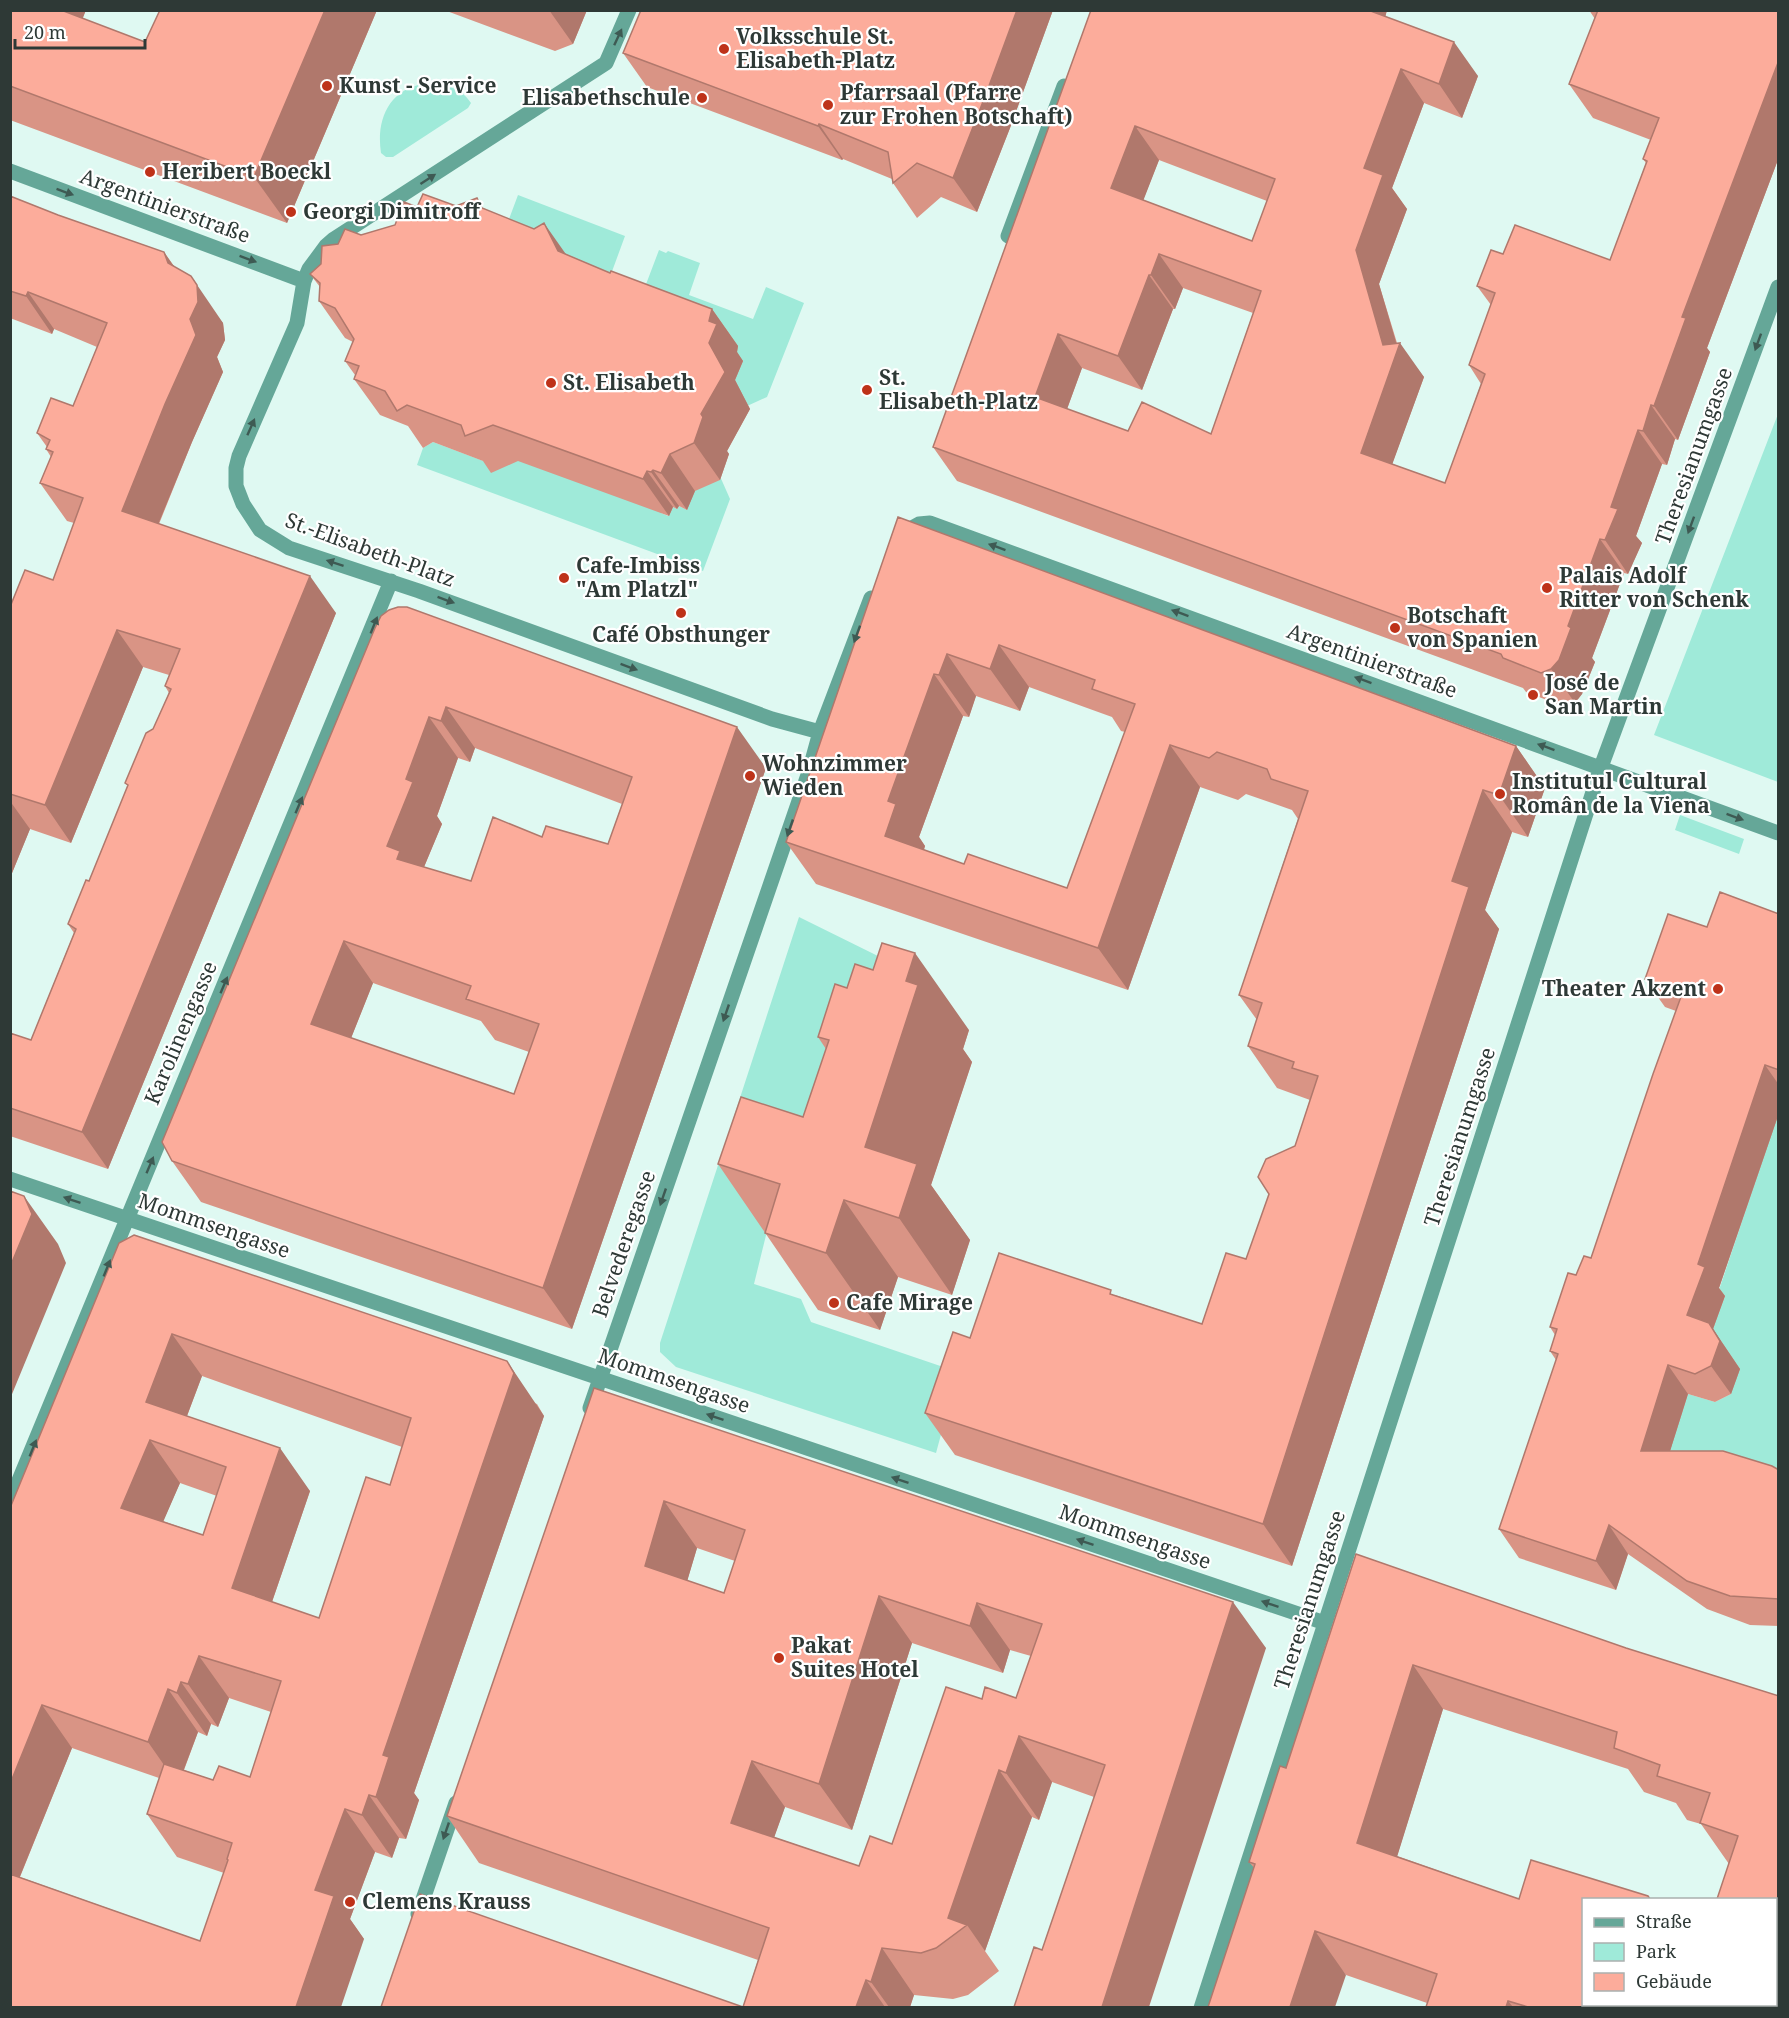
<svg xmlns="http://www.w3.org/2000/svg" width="1789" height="2018" viewBox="0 0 1789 2018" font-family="'Noto Serif',serif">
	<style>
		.green { fill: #9fead9 }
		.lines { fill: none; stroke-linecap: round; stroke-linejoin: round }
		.minor { stroke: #65a798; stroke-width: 15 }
		.wall { fill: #d99485; fill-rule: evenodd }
		.shaded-wall { fill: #b0786c }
		.building { fill: #fcac9b; stroke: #b0786c; stroke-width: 1.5; fill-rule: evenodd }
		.oneway { fill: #3e5a53 }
		.poi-dot { fill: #be3219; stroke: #fff; stroke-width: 2 }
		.labels { text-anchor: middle; stroke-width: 4.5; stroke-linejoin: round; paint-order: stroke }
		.poi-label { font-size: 21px; font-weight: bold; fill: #2e3936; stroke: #fff; text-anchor: start }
		.street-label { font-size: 21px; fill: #2e3936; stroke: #fff }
	</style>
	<rect width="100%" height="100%" fill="#dff9f2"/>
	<path class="green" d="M423 84C443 84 460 86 471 103L468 108 393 157H386L381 153C376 121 388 90 423 84Z
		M518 195 625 236 603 296 503 235Z
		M659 250 666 253 668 251 700 263 689 295 753 319 766 287 804 303 767 397 734 412 637 308Z
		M1778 414V782L1654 735Z
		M433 442 486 462 499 443 665 505 661 513 668 516 673 507 677 509 679 506 687 510 682 499 715 465 730 499 703 571 417 465 423 448Z
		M1680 815 1744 839 1739 854 1675 830Z
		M799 917 882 958 784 1162 754 1284 801 1299 811 1322 958 1372 936 1453 676 1367 660 1352V1343Z
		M1778 1091V1490L1652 1480 1673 1440 1688 1394 1715 1402 1731 1394 1707 1344 1725 1296 1718 1293 1769 1140Z"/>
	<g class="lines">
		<path class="minor" d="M629 10 606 63 334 239 326 246 309 269 304 281 297 323 239 456 236 468V486L243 504 260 530 289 548 419 591 772 719 820 732
			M10 171 304 281
			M1008 236 1064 86
			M901 534 919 524 930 523 1778 833
			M10 1179 1325 1623
			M590 1408 809 772 820 732 871 598
			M10 1502 391 581
			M418 1914 456 1803
			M1201 2008 1601 767 1778 287"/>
	</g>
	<path class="wall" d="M10 10H86L82 19 145 42 160 10H377L287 223 10 120Z
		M444 10H587L573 44 555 51Z
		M641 10H1053L1010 128 977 212 941 197 917 218 893 183 892 179 843 159 842 160 647 87 623 53Z
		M1091 10H1387L1385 17 1478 76 1462 118 1424 103 1392 188 1407 209 1379 284 1397 343 1424 377 1392 464 1445 483 1481 384 1469 365 1491 305 1477 286 1503 254 1610 260 1646 163 1643 159 1651 140 1593 118 1569 84 1595 19 1589 10H1779V157L1707 348 1710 352 1678 440 1675 439 1667 465 1662 464 1636 536 1642 543 1628 574 1624 573 1592 658 1595 662 1582 694 1575 703 1565 707 1526 692 1523 688 957 481 933 447ZM1159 160 1267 201 1252 241 1143 200ZM1183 288 1253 313 1211 434 1128 431 1067 409 1082 368 1142 390 1173 309H1175Z
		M10 196 58 215 164 252 174 266 223 323 225 340 217 357 223 372 192 442 159 524 336 613 108 1169 10 1136V1033L31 1040 74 933 68 924 89 881 128 786 125 783 153 729 169 693 165 686 169 675 143 667 71 843 30 829 10 878V607L53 580 74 523 67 521 40 483 51 457 46 449 47 447 37 433 73 406 97 347 54 329 52 334 10 318Z
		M456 206 485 210 566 254 610 273 712 309 738 346 737 352 743 361 735 380 750 409 727 451 729 454 720 480 695 491 687 510 679 506 677 509 673 507 669 516 518 461 491 473 483 461 433 442 423 448 408 426 380 415 354 379 355 375 345 361 353 342 345 338 319 301 320 287 310 274 321 264 338 244 361 235 395 225 417 207Z
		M898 517 1516 746 1545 788 1528 837 1512 832 1485 910 1499 929 1292 1566 955 1455 925 1413 970 1338 1115 1295 1202 1324 1246 1259 1295 1146 1310 1100 1277 1088 1248 1046 1257 1020 1239 995 1298 819 1292 810 1246 794 1238 800 1200 787 1128 990 816 884 786 842ZM1029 687 1112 717 1121 731 1125 732 1067 888 964 864 924 850 925 846 919 837 963 716 969 717 976 696 1020 711Z
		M375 628 766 768 572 1329 201 1202 172 1161ZM475 748 622 804 608 844 471 881 424 867 442 824 437 816 458 758 470 762ZM373 983 481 1021 495 1040 529 1052 514 1094 351 1038Z
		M1779 914V1113L1719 1288 1725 1296 1713 1329 1740 1369 1731 1394 1715 1402 1688 1394 1670 1451 1779 1470V1626L1750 1625 1707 1609 1628 1554 1616 1590 1519 1558 1499 1529 1556 1360 1550 1351 1555 1335 1550 1327 1576 1275 1591 1258 1676 1011 1665 1007 1645 979 1707 927Z
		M969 1030 963 1049 972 1062 931 1185 970 1240 952 1295 898 1277 880 1330 818 1310 718 1164 803 1117 826 1049 818 1037Z
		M119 1243 537 1404 544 1416 414 1793 419 1800 406 1839 399 1838 392 1858 375 1852 350 1919 364 1939 10 2007V1508ZM202 1376 402 1447 390 1485 319 1618 272 1602 310 1491 187 1416ZM180 1483 217 1496 203 1535 163 1521ZM229 1698 271 1712 250 1777 213 1780 184 1770 198 1732 207 1736 211 1724 218 1727ZM72 1748 159 1778 147 1814 177 1857 224 1873 200 1941 20 1877Z
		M594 1388 1266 1648 1042 1950 1094 1797 1052 1782 1039 1820 1032 1817 985 1951 999 1971 968 1995 953 1999 914 1995 910 2007H381H743L758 1960 479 1863 447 1816ZM697 1548 735 1561 724 1593 687 1581ZM912 1643 1003 1673 1010 1650 1031 1656 1016 1698 982 1699 892 1844 859 1866 774 1837 785 1807 852 1830Z
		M1356 1554 1626 1648 1779 1696V2007H1426L1427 2003 1346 1975 1249 1862 1286 1768ZM1443 1709 1628 1769 1644 1792 1676 1803 1687 1820 1701 1824 1729 1864 1776 1899V2004H1584V1899H1650L1648 1896 1519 1899 1397 1856Z"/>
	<path class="shaded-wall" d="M44 10H86L71 48Z
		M325 10H377L287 223 254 177Z
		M549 10H587L573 44Z
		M1017 10H1053L1010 128 977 212 953 178Z
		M1365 10H1387L1385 18Z
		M1454 42 1478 76 1462 118 1439 84Z
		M1779 60V157L1707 348 1710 352 1678 440 1654 406 1682 317Z
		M1401 69 1424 103 1392 188 1407 209 1379 284 1398 349 1400 343 1424 377 1384 487 1361 453 1383 345 1356 250 1364 168Z
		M819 124 843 159 842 160 818 126Z
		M1135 126 1159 160 1135 222 1111 188Z
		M544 223 570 260 558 251Z
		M164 252 190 290 168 263Z
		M1159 254 1183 288 1175 309 1151 275Z
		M1149 275 1173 309 1142 390 1118 356Z
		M191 276 223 323 225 340 217 357 223 372 192 442 148 549 122 511 165 404 190 319Z
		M28 292 54 329 52 334 26 296Z
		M712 309 738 346 737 352 743 361 735 380 750 409 727 451 729 454 720 480 694 443 701 414 709 343V321Z
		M1058 334 1082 368 1059 431 1035 397Z
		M1651 405 1675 439 1667 465 1643 431Z
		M1638 430 1662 464 1636 536 1642 543 1628 574 1605 540 1611 507Z
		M670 454 695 491 687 510 661 473Z
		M653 470 679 506 677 509 651 472Z
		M647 471 673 507 669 516 643 479Z
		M1600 539 1624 573 1592 658 1595 662 1582 694 1575 703 1551 669Z
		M310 576 336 613 108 1169 82 1132Z
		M117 630 143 667 71 843 45 805Z
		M999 645 1029 687 1020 711 990 669Z
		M947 654 976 696 969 717 939 675Z
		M934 674 963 716 919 837 925 846 914 878 885 836 888 801Z
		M446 707 475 748 470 762 441 721Z
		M429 717 458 758 437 816 442 824 419 879 426 900 387 846 406 779Z
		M737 727 766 768 572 1329 543 1288Z
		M1170 745 1200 787 1128 990 1098 948Z
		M1516 746 1545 788 1528 837 1499 795Z
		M1483 790 1512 832 1485 910 1499 929 1292 1566 1263 1524 1452 881Z
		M10 801 30 829 10 878Z
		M344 941 373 983 340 1066 311 1024Z
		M915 953 969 1030 963 1049 972 1062 931 1185 970 1240 952 1295 899 1218 865 1147 906 981Z
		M1765 1065 1779 1085V1113L1719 1288 1725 1296 1713 1329 1740 1369 1731 1394 1711 1366 1687 1315 1698 1264Z
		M24 1196 58 1244 66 1263 10 1399V1267Z
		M844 1200 898 1277 880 1330 826 1253Z
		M172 1334 202 1376 176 1445 146 1402Z
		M507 1361 544 1416 414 1793 419 1800 406 1839 376 1797 383 1755Z
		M1668 1365 1688 1394 1661 1480 1641 1451Z
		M150 1440 180 1483 151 1550 121 1508Z
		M280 1448 310 1491 262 1631 232 1588Z
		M664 1501 697 1548 678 1612 645 1566Z
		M1609 1525 1628 1554 1616 1590 1596 1561Z
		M879 1596 912 1643 852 1830 819 1784Z
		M1233 1602 1266 1648 1149 2007H1102Z
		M977 1603 1010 1650 1003 1673 970 1626Z
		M199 1656 229 1698 218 1727 188 1684Z
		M1413 1665 1443 1709 1388 1886 1357 1843Z
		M181 1682 211 1724 207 1736 177 1693Z
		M168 1689 198 1732 178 1785 148 1742Z
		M42 1705 72 1748 10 1901V1784Z
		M1019 1736 1052 1782 1039 1820 1006 1773Z
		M752 1761 785 1807 763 1869 731 1823Z
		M999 1770 1032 1817 985 1951 967 1925 948 1918Z
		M369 1795 399 1838 392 1858 362 1815Z
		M345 1809 375 1852 350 1919 364 1939 341 2007H296L315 1890Z
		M1315 1931 1346 1975 1335 2007H1290Z
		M882 1948 914 1995 910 2007H889L871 1982Z
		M866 1980 885 2007H856Z
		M1508 2001 1513 2007H1506Z
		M1726 2004H1754L1756 2007H1725Z"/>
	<path class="building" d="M10 10H61L145 42 160 10H325L254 177 10 86Z
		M641 10H1017L986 94 953 178 917 163 893 183 888 152 819 124 818 126 623 53Z
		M1091 10H1368L1454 42 1439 84 1401 69 1364 168 1383 175 1356 250 1383 345 1400 343 1361 453 1445 483 1485 374 1469 365 1495 293 1477 286 1491 250 1503 254 1515 225 1610 260 1647 161 1643 159 1659 118 1569 84 1598 10H1779V60L1682 317 1686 318 1654 406 1651 405 1643 431 1638 430 1611 507 1618 509 1605 540 1600 539 1568 626 1571 628 1559 660 1551 669 1541 673 1503 658 1501 654 933 447ZM1135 126 1275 179 1252 241 1111 188ZM1159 254 1261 291 1211 434 1142 402 1128 431 1035 397 1058 334 1118 356 1149 275H1151Z
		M423 194 456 206 477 198 482 208 534 229 544 223 558 251 610 273 611 271 712 309 709 321 717 324 709 343 725 372 701 414 703 417 694 443 670 454 661 473 653 470 651 472 647 471 643 479 493 425 465 436 461 425 407 405 397 411 385 391 354 379 359 366 345 361 354 339 335 308 319 301 320 283 310 274 321 264 322 246 338 244 345 229 361 235 395 225 404 202 417 207Z
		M10 196 58 215 164 252 168 263 191 276 197 285 198 302 190 319 196 335 165 404 122 511 310 576 82 1132 10 1108V1033L31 1040 76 929 68 924 86 880 89 881 128 785 125 783 146 733 153 729 171 689 165 686 180 649 117 630 45 805 10 794V607L25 570 53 580 83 498 40 483 53 452 46 449 50 440 37 433 51 398 73 406 107 323 28 292 26 296 10 291Z
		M898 517 1516 746 1499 795 1483 790 1452 881 1469 887 1263 1524 925 1413 953 1332 970 1338 999 1253 1111 1290 1110 1294 1202 1324 1226 1253 1246 1259 1269 1194 1258 1177 1266 1159 1295 1146 1318 1076 1292 1068 1294 1062 1248 1046 1262 1003 1239 995 1308 791 1271 779 1267 769 1217 752 1209 758 1170 745 1098 948 786 842ZM999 645 1095 680 1092 689 1135 704 1067 888 968 854 964 864 885 836 896 804 888 801 934 674 939 675 947 654 990 669Z
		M398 607H407L737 727 543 1288 172 1161 162 1142 375 628 381 616 389 610ZM446 707 632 777 608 844 546 826 542 837 493 817 471 881 397 859 400 851 387 846 413 782 406 779 429 717 441 721ZM344 941 471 986 466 999 539 1024 514 1094 311 1024Z
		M1720 892 1779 914V1070L1765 1065 1698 1264 1705 1267 1687 1315 1709 1323 1720 1341 1711 1366 1695 1374 1668 1365 1641 1451H1723L1772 1466 1779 1470V1599L1730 1596 1687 1581 1609 1525 1596 1561 1499 1529 1558 1354 1550 1351 1557 1329 1550 1327 1568 1273 1576 1275 1584 1256 1591 1258 1653 1074 1682 994 1645 979 1668 914 1707 927Z
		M882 943 915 953 906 981 918 985 865 1147 917 1164 899 1218 844 1200 826 1253 765 1233 780 1184 718 1164 741 1097 803 1117 829 1040 818 1037 835 984 847 988 855 964 873 970Z
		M10 1191 24 1196 32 1214 10 1267Z
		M134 1235 507 1361 514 1373 383 1755 389 1757 376 1797 369 1795 362 1815 345 1809 315 1890 334 1896 296 2007H10V1874L200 1941 228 1860 227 1859 232 1843 147 1814 164 1764 213 1780 219 1766 250 1777 281 1681 199 1656 188 1684 181 1682 177 1693 168 1689 148 1742 42 1705 10 1784V1508L119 1243ZM172 1334 411 1418 390 1485 366 1477 319 1618 232 1588 280 1448 146 1402ZM150 1440 226 1467 203 1535 121 1508Z
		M594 1388 1233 1602 1102 2007H1014L1034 1947 1042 1950 1105 1765 1019 1736 1006 1773 999 1770 948 1918 967 1925 936 1948 921 1953 882 1948 871 1982 866 1980 856 2007H381L420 1894 743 2007 769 1928 447 1816ZM664 1501 745 1530 724 1593 645 1566ZM879 1596 970 1626 977 1603 1042 1624 1016 1698 985 1687 982 1699 946 1687 892 1844 870 1836 859 1866 731 1823 752 1761 819 1784Z
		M1356 1554 1626 1648 1779 1696V1896L1777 1902H1779V1994L1776 1992V1899H1717L1738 1836 1700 1823 1710 1793 1657 1776 1660 1765 1614 1748 1617 1732 1413 1665 1357 1843 1519 1899 1531 1860 1648 1896 1650 1899H1584V2004H1726L1725 2007H1528L1508 2001 1506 2007H1426L1437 1974 1315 1931 1290 2007H1208L1255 1864 1249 1862 1280 1766 1286 1768Z"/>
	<defs><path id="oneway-solid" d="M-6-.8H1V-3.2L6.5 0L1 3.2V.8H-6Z" transform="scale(1.5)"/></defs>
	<g class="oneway">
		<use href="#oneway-solid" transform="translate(618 37) rotate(-65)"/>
		<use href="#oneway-solid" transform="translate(428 179) rotate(-33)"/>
		<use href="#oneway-solid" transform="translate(65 192) rotate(20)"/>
		<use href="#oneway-solid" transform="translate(248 259) rotate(20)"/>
		<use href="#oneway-solid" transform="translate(1758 342) rotate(110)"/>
		<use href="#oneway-solid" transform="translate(251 427) rotate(-66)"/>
		<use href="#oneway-solid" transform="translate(1691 525) rotate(110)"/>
		<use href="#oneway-solid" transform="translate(997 547) rotate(-160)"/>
		<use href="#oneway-solid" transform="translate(335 563) rotate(-162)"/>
		<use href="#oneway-solid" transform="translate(446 600) rotate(20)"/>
		<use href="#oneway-solid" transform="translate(1180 613) rotate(-160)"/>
		<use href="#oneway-solid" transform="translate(374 625) rotate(-68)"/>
		<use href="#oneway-solid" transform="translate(857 634) rotate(110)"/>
		<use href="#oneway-solid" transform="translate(629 667) rotate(20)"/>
		<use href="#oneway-solid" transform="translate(1363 680) rotate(-160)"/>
		<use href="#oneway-solid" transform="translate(1546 747) rotate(-160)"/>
		<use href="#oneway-solid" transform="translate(299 805) rotate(-67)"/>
		<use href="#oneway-solid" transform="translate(1735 817) rotate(20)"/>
		<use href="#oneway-solid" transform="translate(790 828) rotate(109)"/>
		<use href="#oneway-solid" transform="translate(224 985) rotate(-67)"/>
		<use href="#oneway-solid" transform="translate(726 1013) rotate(109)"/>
		<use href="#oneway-solid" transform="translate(150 1165) rotate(-67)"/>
		<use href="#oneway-solid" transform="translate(663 1197) rotate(109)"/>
		<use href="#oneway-solid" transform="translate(72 1200) rotate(-161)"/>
		<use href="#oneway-solid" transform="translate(107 1268) rotate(-68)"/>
		<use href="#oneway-solid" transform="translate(715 1417) rotate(-161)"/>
		<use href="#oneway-solid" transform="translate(33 1448) rotate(-68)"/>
		<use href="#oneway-solid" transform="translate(900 1480) rotate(-161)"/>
		<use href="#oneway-solid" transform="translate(1085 1542) rotate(-161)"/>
		<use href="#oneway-solid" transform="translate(1270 1604) rotate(-161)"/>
		<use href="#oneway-solid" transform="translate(446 1831) rotate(109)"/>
	</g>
	<g class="poi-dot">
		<circle cx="724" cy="49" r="6"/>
		<circle cx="327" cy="86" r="6"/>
		<circle cx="702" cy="98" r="6"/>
		<circle cx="828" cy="105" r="6"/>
		<circle cx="150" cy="172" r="6"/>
		<circle cx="291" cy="212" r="6"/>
		<circle cx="551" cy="383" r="6"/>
		<circle cx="867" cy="390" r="6"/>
		<circle cx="564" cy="578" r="6"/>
		<circle cx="1547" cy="588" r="6"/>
		<circle cx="681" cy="613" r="6"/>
		<circle cx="1395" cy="628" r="6"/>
		<circle cx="1533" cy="695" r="6"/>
		<circle cx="750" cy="776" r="6"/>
		<circle cx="1500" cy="794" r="6"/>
		<circle cx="1718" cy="989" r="6"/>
		<circle cx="834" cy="1303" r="6"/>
		<circle cx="779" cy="1658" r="6"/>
		<circle cx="350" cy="1902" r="6"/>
	</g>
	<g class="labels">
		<g class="poi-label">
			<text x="736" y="44">Volksschule St.<tspan x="736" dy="24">Elisabeth-Platz</tspan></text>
			<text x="339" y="93">Kunst - Service</text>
			<text x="840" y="100">Pfarrsaal (Pfarre<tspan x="840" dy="24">zur Frohen Botschaft)</tspan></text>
			<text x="690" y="105" text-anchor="end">Elisabethschule</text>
			<text x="162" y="179">Heribert Boeckl</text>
			<text x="303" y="219">Georgi Dimitroff</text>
			<text x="879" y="385">St.<tspan x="879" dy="24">Elisabeth-Platz</tspan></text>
			<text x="563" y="390">St. Elisabeth</text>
			<text x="576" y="573">Cafe-Imbiss<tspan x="576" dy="24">"Am Platzl"</tspan></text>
			<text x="1559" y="583">Palais Adolf<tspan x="1559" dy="24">Ritter von Schenk</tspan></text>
			<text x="1407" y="623">Botschaft<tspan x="1407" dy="24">von Spanien</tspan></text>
			<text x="681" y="642" text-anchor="middle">Café Obsthunger</text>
			<text x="1545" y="690">José de<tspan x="1545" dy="24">San Martin</tspan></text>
			<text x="762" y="771">Wohnzimmer<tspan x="762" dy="24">Wieden</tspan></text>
			<text x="1512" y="789">Institutul Cultural<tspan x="1512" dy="24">Român de la Viena</tspan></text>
			<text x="1706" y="996" text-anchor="end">Theater Akzent</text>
			<text x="846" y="1310">Cafe Mirage</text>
			<text x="791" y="1653">Pakat<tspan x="791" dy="24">Suites Hotel</tspan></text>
			<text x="362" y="1909">Clemens Krauss</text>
		</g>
		<g class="street-label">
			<text transform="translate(165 206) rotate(20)" y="7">Argentinierstraße</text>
			<text transform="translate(1694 456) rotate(-70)" y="7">Theresianumgasse</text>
			<text transform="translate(370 550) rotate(20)" y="7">St.-Elisabeth-Platz</text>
			<text transform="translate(1372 661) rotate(20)" y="7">Argentinierstraße</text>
			<text transform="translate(181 1033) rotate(-67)" y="7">Karolinengasse</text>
			<text transform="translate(1460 1137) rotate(-72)" y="7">Theresianumgasse</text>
			<text transform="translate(214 1226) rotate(19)" y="7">Mommsengasse</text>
			<text transform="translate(624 1244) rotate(-71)" y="7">Belvederegasse</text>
			<text transform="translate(674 1381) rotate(19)" y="7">Mommsengasse</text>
			<text transform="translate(1135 1537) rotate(19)" y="7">Mommsengasse</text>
			<text transform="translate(1310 1600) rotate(-72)" y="7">Theresianumgasse</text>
		</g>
	</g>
	<rect width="1789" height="2018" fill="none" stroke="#2e3936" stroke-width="24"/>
	<rect x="1582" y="1898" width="195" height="108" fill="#ffffff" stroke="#abb0af" stroke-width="1.5"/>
	<rect x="1594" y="1918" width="30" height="9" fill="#65a798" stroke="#abb0af" stroke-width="1.5"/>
	<text x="1636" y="1928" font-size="18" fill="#2e3936">Straße</text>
	<rect x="1594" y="1943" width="30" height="18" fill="#9fead9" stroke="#abb0af" stroke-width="1.5"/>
	<text x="1636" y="1958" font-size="18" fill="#2e3936">Park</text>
	<rect x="1594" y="1973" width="30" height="18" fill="#fcac9b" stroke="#abb0af" stroke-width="1.5"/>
	<text x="1636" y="1988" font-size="18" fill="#2e3936">Gebäude</text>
	<path d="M15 39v9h130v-9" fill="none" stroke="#2e3936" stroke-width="3"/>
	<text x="24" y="39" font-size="18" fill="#2e3936" stroke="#ffffff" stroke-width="4.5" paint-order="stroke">20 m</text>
</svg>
